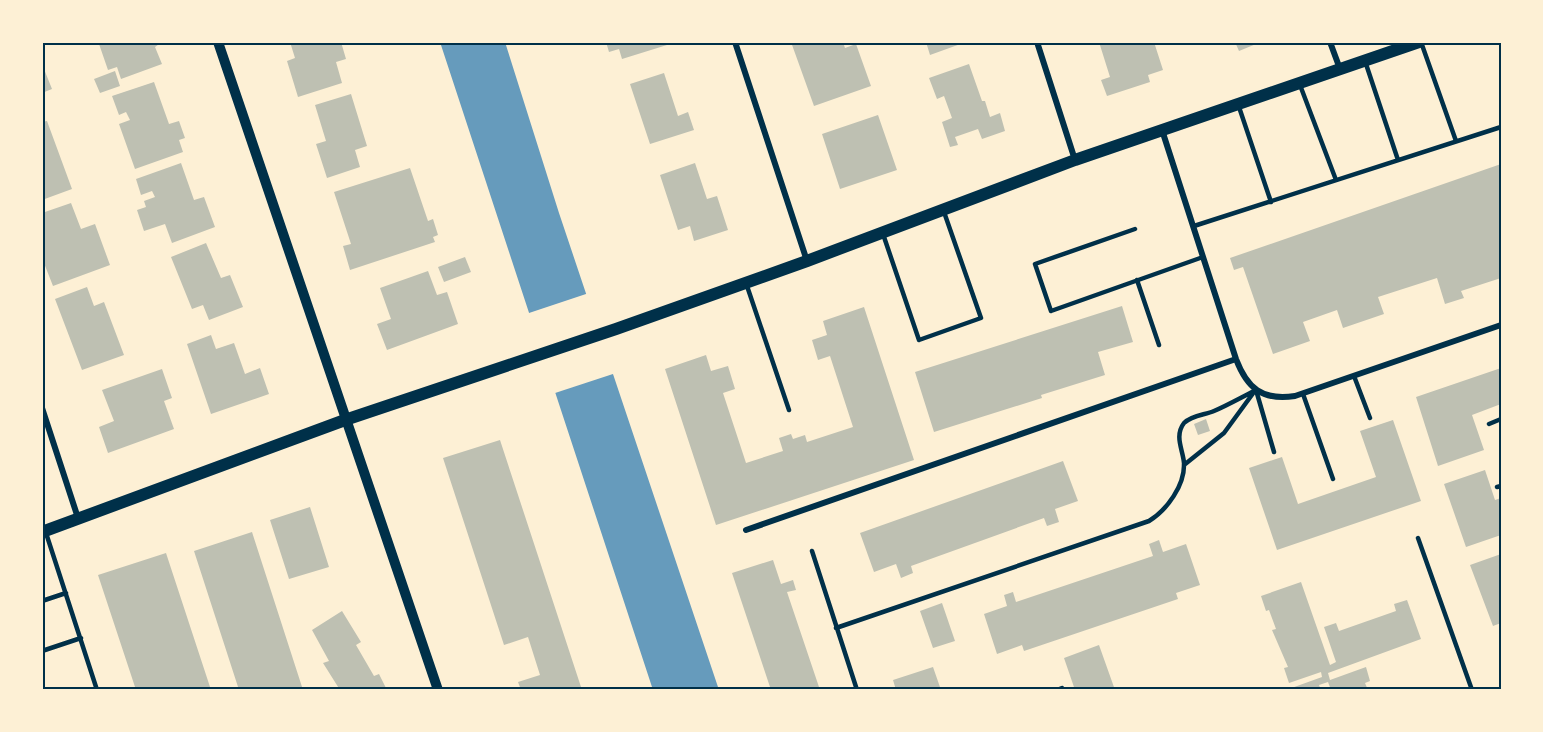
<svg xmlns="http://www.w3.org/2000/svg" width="1543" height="732" viewBox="0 0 1543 732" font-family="Inter,sans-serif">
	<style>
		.water { fill: #669bbc }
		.pier { fill: #fdf0d5 }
		.building { fill: #bec0b2 }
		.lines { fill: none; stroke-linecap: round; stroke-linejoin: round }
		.service { stroke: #003049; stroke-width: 4.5 }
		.minor { stroke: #003049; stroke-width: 6 }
		.tertiary { stroke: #003049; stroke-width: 10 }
		.secondary { stroke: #003049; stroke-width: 12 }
		.neatline { fill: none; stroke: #003049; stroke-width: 2 }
	</style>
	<rect width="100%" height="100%" fill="#fdf0d5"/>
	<path class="water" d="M440 42H505L559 213 719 690H653Z"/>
	<path class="pier" d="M589 293 616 373 552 394 526 314Z"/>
	<path class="building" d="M105 42H162L155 47 162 64 121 79 117 67 108 70 99 44Z
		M290 42H341L346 59 336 62 342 83 298 97 287 61 295 58Z
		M606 42H666L667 45 622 59 619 49 609 52Z
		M791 42H843L845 48 856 44 871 86 814 106Z
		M926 42H966L930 55Z
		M1099 42H1154L1163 70 1148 75 1150 82 1107 96 1101 80 1110 77Z
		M1235 42H1261L1239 51Z
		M42 64 52 89 42 93Z
		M969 64 982 101H985L990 117 1000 113 1005 131 982 139 978 129 955 137 958 145 950 147 942 122 952 118 944 96 937 99 929 78Z
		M115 71 120 86 100 93 94 79Z
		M664 73 678 116 688 112 694 130 650 144 630 84Z
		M154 82 169 124 179 121 185 138 179 140 183 152 135 169 119 124 130 120 126 112 119 115 112 96Z
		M351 94 367 146 355 150 360 167 327 178 316 144 326 141 315 105Z
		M878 115 897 170 840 189 822 134Z
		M47 121 72 189 42 200V122Z
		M181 163 194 200 204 197 215 227 172 243 165 224 144 231 137 210 146 207 144 201 155 197 152 191 141 195 136 179Z
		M695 163 707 199 717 196 728 230 694 241 690 226 678 230 660 175Z
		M1501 164V278L1461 291 1464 298 1445 304 1437 278 1378 297 1384 314 1343 328 1337 310 1303 322 1310 341 1273 354 1243 267 1234 270 1230 258Z
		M410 168 428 221 433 219 438 235 433 237 435 242 350 270 343 246 351 244 334 192Z
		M71 203 81 229 95 224 110 265 53 286 42 258V213Z
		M206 243 221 278 230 275 243 307 209 320 203 305 192 309 171 257Z
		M465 257 471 272 444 282 438 267Z
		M428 271 437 295 447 292 458 324 387 350 377 324 391 319 380 288Z
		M87 287 94 306 104 302 124 355 82 370 55 299Z
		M1122 306 1133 342 1098 352 1105 375 1041 395 1042 398 934 432 915 372Z
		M864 307 914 460 716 525 665 369 706 355 711 371 728 366 735 389 723 393 746 463 783 451 779 438 791 434 793 439 805 435 807 442 853 427 830 356 818 360 812 340 827 335 823 321Z
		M211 335 216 349 234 343 245 374 260 368 269 394 211 414 187 344Z
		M1501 368V404L1472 415 1484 450 1438 466 1416 397Z
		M162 369 172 398 164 401 174 429 108 453 99 427 114 421 102 390Z
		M1206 419 1210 431 1198 435 1194 424Z
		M1393 420 1421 501 1277 550 1249 468 1282 457 1298 504 1376 477 1360 431Z
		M500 440 582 690H521L518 682 540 675 528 637 504 645 443 458Z
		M1063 461 1078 501 1055 509 1059 522 1047 526 1044 518 911 566 913 573 901 578 896 564 874 572 860 533Z
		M1485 470 1495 500 1501 498V535L1466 547 1444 484Z
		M310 507 329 567 289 579 270 520Z
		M252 532 303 690H239L194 551Z
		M1159 540 1163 552 1186 544 1200 585 1176 593 1178 599 1024 651 1022 645 997 654 984 614 1007 606 1004 595 1013 592 1016 602 1153 556 1149 544Z
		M166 553 211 690H136L98 575Z
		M1501 554V623L1493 626 1470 565Z
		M773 560 781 584 793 580 796 590 787 592 820 690H771L732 573Z
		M1301 582 1330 665 1336 662 1324 627 1336 623 1339 631 1396 611 1394 604 1407 600 1421 639 1328 673 1330 680 1366 667 1370 681 1365 683 1368 690H1331L1328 682 1319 685 1321 690H1286L1322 677 1321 672 1289 683 1284 668 1288 667 1272 630 1276 629 1269 610 1266 611 1261 596Z
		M942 603 955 641 933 648 920 611Z
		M342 611 361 642 356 645 374 676 379 674 386 688 384 690H340L323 663 329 661 312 630Z
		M1099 645 1115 690H1075L1064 658Z
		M933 667 941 690H896L893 680Z"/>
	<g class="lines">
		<path class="service" d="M1421 42 1456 141
			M1365 61 1398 160
			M1300 85 1336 180
			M1238 104 1271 202
			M1194 226 1501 127
			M1135 229 1035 264 1051 311 1203 257
			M883 234 919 340 981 318 944 212
			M1137 280 1159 345
			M746 283 789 410
			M1354 376 1370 418
			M1256 390 1274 452
			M1303 394 1333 479
			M1489 424 1501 419
			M1184 465 1224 433 1254 392
			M1497 487 1501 486
			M46 533 97 690
			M1418 538 1472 690
			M812 551 857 690
			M42 601 66 593
			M836 628 1149 521C1167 510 1185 485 1184 463 1183 450 1174 436 1184 423 1192 415 1205 415 1214 411 1228 405 1242 397 1256 390
			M42 651 81 638
			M1057 690 1062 688"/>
		<path class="minor" d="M735 42 807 261
			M1037 42 1075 160
			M1330 42 1340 69
			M1162 130 1236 359C1247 388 1262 401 1295 396L1501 325
			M42 408 78 518
			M746 530 1236 359"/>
		<path class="tertiary" d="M218 42 438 690"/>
		<path class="secondary" d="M42 532 345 420 616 329 807 261 1075 160 1419 42"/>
	</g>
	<rect width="1543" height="732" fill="none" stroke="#fdf0d5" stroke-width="87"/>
	<rect x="44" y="44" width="1456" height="644" class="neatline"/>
</svg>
